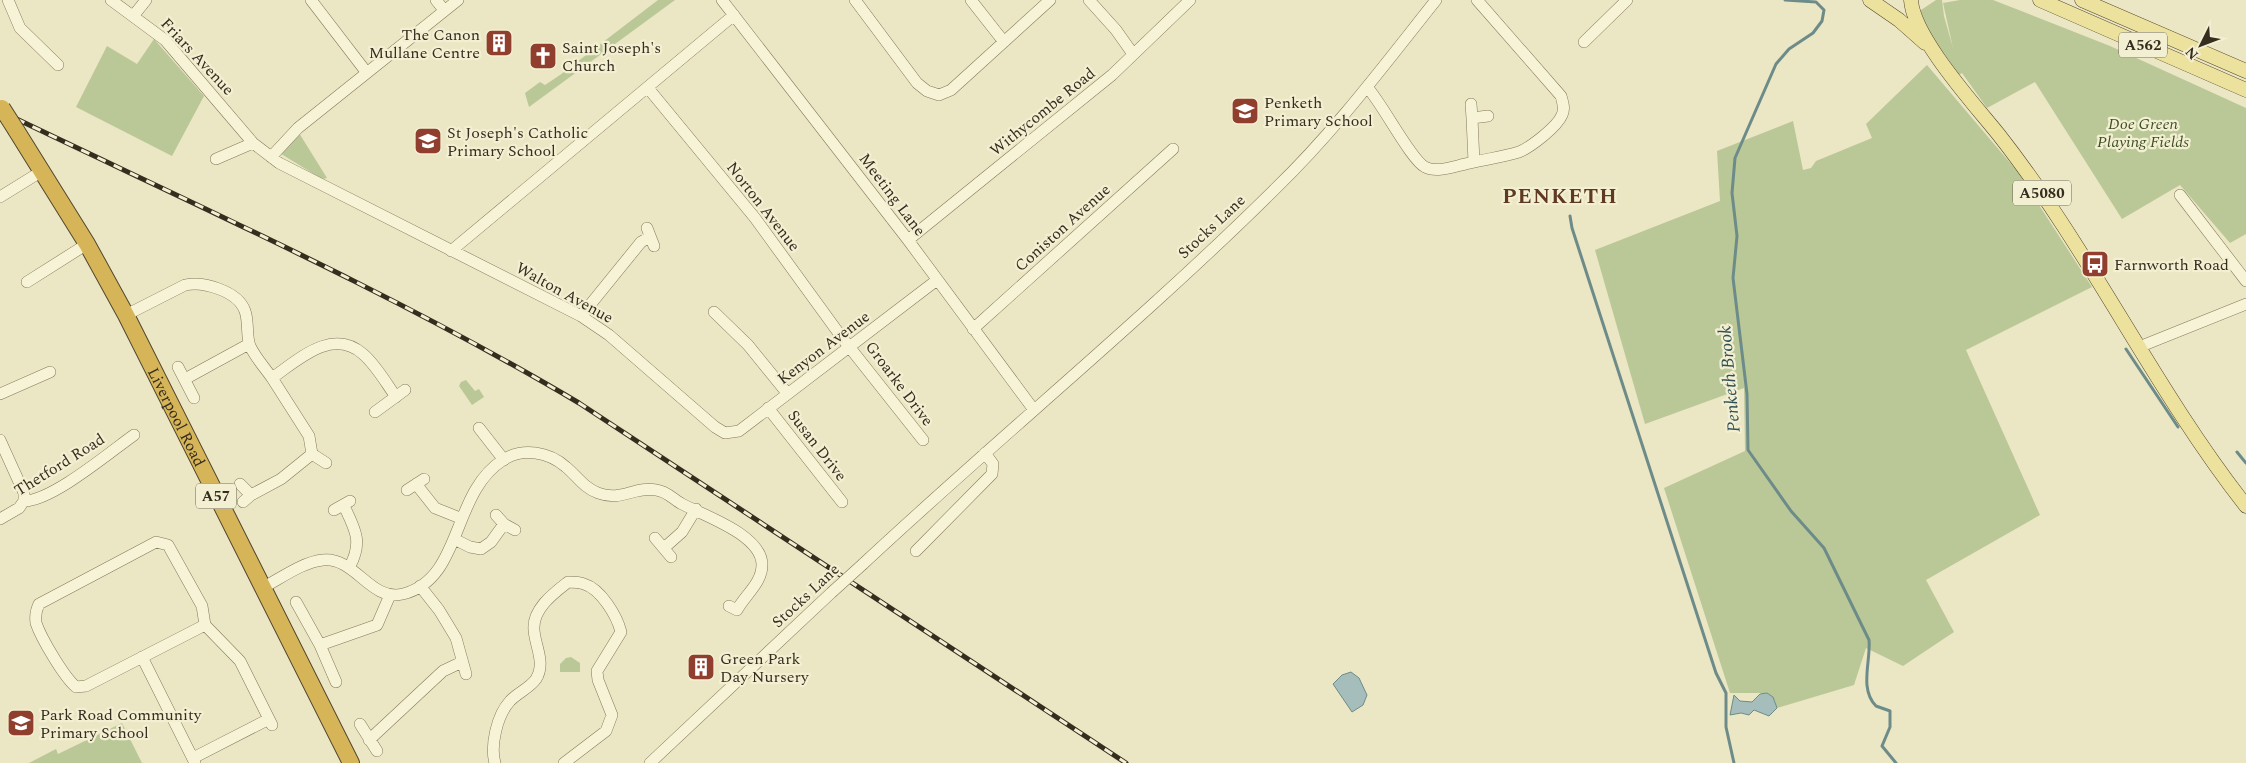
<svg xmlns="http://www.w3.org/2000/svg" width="2246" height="763" viewBox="0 0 2246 763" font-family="Spectral,serif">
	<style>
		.green { fill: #bac898 }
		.water { fill: #a5bebb; stroke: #6d8c89 }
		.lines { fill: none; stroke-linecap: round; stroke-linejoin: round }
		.stream { stroke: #6d8c89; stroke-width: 3 }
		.minor-casing { stroke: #84785b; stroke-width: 12 }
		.major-casing { stroke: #52462f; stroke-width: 15 }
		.highway-casing { stroke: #52462f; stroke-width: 18 }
		.minor { stroke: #f6f3d6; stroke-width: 11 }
		.major { stroke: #ece29d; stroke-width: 14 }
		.highway { stroke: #d6b559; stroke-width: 16 }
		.rail-casing { stroke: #352d1e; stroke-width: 5 }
		.rail { stroke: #f3efd2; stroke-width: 3; stroke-dasharray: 9; stroke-linecap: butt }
		.minor-bridge-casing { stroke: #84785b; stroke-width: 12; stroke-linecap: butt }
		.highway-bridge-casing { stroke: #52462f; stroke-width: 18; stroke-linecap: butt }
		.minor-bridge { stroke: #f6f3d6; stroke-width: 11 }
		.highway-bridge { stroke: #d6b559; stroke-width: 16 }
		.labels { text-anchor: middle; stroke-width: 4.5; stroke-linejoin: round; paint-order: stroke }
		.shield { fill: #f3efd2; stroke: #6e6754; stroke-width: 1 }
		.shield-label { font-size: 15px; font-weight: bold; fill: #352d1e }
		.poi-label { font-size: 16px; fill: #352d1e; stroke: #f3efd2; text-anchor: start }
		.street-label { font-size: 16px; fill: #352d1e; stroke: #f3efd2 }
		.park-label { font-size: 16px; font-style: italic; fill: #3e5026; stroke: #f3efd2 }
		.water-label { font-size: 18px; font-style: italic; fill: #2e5054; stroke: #f3efd2 }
		.district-label { font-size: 21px; font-weight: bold; letter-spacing: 1px; fill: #5f3920; stroke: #f3efd2 }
	</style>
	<rect width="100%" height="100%" fill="#ebe6c3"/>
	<path class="green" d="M658 0H675L529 107 525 93 540 82 545 85 560 75Z
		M1936 0H1942L1944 16 1953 48 1943 3 1960 0H1993L2110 46 2246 108V234L2230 243 2180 185 2122 219 2035 82 1987 108 1962 73 1959 75 1926 28 1918 12Z
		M154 39 204 96 172 156 76 107 107 46 137 64Z
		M1927 65 2017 171 2092 287 1966 350 2040 515 1926 580 1954 632 1903 666 1866 648 1854 685 1777 708 1773 697 1767 693H1730L1664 488 1745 451 1744 388 1645 424 1595 250 1720 201 1717 151 1793 121 1803 170 1811 168 1816 161 1872 138 1866 124Z
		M299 133 327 178 322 179 278 152Z
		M466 380 475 391 479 389 484 397 472 405 459 386 461 382Z
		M571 657 580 663V672H560V664L566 658Z
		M122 723 142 763H29L56 749 58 754Z"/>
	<path class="water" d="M1351 672 1359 678 1367 695 1363 705 1352 712 1333 684 1342 675Z
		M1767 693 1773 697 1777 708 1769 716 1754 710 1749 715 1741 713 1730 715 1734 695 1740 701 1752 702 1760 694Z"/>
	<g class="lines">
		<path class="stream" d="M1785 0 1816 2 1824 10 1822 21 1813 33 1789 49 1776 64 1735 158 1732 193 1737 236 1733 278 1747 394 1748 450 1791 511 1824 548 1869 640C1871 661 1859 689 1876 706L1890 711V727L1882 746 1896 763
			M1570 216 1572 228 1716 673 1726 693V727L1734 763
			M2126 349 2178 427
			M2237 452 2246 463"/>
		<defs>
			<path id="minor" d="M8 0 20 28 58 65
				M111 0 165 40 253 143 279 163 581 316 609 335 715 427 725 433 739 431 937 280
				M311 0 367 73
				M436 0 444 10
				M722 0 908 240 1034 410
				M855 0 917 83 927 91 939 95 951 90 1050 0
				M971 0 1004 42
				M1089 0 1116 30 1133 54
				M134 15 146 0
				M1584 42 1627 0
				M1367 87C1382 103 1411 160 1425 167 1438 174 1457 165 1470 163 1486 159 1503 157 1519 152 1531 147 1557 127 1562 115 1565 109 1563 103 1561 96L1477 0
				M648 88 755 218 843 339 923 440
				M1471 104 1472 118 1488 116
				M1472 118 1474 162
				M271 157 298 128 458 0
				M216 159 253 143
				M2180 195 2246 281
				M0 197 42 171
				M647 228 654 246
				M908 240 1112 75 1190 0
				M451 251 734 15
				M27 282 87 244
				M714 312 748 345 787 393
				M126 315 185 285C203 281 238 291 245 311 249 322 246 336 250 346 255 357 265 368 272 378 298 360 332 327 363 354 376 365 386 383 396 397
				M581 316 641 242 650 237
				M973 329 1173 149
				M2139 347 2246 304
				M178 367 194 398
				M272 378 309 436 312 454 326 463
				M185 379 249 344
				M0 394 50 372
				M768 408 842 502
				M375 412 405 390
				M479 428 504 460
				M0 440 24 493V501
				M240 484 251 495 243 502
				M416 484 435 508 460 518
				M407 490 424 479
				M251 495 281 479 312 454
				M344 506C355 529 363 542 350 566
				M334 510 350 501
				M496 515 504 524 515 530
				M0 519 19 508 24 501C52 501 110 452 134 435
				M655 538 671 557
				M454 539 470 547 481 549 491 542 504 524
				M156 542 168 545 202 606 205 625 86 686 76 687C64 677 41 638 36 623 35 616 36 610 39 604Z
				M664 548 682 532 696 509
				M916 551 992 474 993 464 985 453
				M863 564C999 437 1144 319 1276 188 1335 131 1385 64 1436 0
				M420 586 439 610 456 638 466 674
				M262 588C280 579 302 562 323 560 356 557 370 602 403 594 463 579 451 493 503 460 523 447 549 452 566 467 578 477 583 487 598 493 622 502 634 486 656 490 667 491 674 500 682 504 705 516 762 535 762 565 762 583 745 595 737 610L729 606
				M296 602 320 645 336 682
				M205 625 240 661 272 725
				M320 645 377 625 390 595
				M142 657 195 763
				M360 724 377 751
				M369 740 443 671 462 662
				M193 758 269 719
				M495 763C490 746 497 715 510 701 517 693 530 688 536 679 546 663 535 646 534 630 532 609 554 593 568 582 573 582 579 582 584 584 601 589 617 616 621 632L597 671 598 680 612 715 606 731 564 763
				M650 763 831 593"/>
			<path id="major" d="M1870 0 1899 20 1925 43
				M1911 0C1913 37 1975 105 1999 135 2091 252 2154 389 2246 506
				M2040 0 2246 90
				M2082 0 2246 71"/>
			<g id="highway">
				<path id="s1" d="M16 130 87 244 126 315 351 763"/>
			</g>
		</defs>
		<use href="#minor" class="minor-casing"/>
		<use href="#major" class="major-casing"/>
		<use href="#highway" class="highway-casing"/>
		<use href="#minor" class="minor"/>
		<use href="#major" class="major"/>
		<use href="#highway" class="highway"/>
		<defs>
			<path id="rail" d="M0 111C195 205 394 293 579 403L1126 763"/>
		</defs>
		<use href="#rail" class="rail-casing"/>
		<use href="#rail" class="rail"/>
		<defs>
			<path id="minor-bridge" d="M831 593 863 564"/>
			<path id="highway-bridge" d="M2 108 16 130"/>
		</defs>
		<use href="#minor-bridge" class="minor-bridge-casing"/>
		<use href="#highway-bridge" class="highway-bridge-casing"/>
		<use href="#minor-bridge" class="minor-bridge"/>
		<use href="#highway-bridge" class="highway-bridge"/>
	</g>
	<defs>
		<symbol id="building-square" viewBox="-11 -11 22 22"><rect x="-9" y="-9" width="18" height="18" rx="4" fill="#903f2f" stroke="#f3efd2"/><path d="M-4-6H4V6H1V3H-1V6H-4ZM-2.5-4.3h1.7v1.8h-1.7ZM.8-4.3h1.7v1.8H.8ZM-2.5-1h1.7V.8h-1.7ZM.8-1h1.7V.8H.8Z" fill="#fff"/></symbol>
		<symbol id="church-square" viewBox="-11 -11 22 22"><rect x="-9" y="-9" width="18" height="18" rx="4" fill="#903f2f" stroke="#f3efd2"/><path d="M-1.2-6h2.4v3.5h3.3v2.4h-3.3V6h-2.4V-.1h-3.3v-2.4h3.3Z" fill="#fff"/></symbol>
		<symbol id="school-square" viewBox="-11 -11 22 22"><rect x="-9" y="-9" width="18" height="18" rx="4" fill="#903f2f" stroke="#f3efd2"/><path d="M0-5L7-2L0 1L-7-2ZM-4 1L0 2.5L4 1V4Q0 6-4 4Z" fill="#fff"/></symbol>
		<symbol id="bus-square" viewBox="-11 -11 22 22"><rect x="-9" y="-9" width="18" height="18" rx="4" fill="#903f2f" stroke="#f3efd2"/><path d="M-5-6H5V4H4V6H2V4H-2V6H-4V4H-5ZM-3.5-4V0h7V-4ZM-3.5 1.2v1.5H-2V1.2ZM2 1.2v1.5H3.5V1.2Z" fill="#fff"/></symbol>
	</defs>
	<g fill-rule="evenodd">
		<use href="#building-square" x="483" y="27" width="32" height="32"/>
		<use href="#church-square" x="527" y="40" width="32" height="32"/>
		<use href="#school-square" x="1229" y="95" width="32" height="32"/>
		<use href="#school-square" x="412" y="125" width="32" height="32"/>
		<use href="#bus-square" x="2079" y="248" width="32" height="32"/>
		<use href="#building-square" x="685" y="651" width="32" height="32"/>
		<use href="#school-square" x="5" y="707" width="32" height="32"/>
	</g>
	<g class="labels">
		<g class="shield">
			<rect x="2119" y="32.5" width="48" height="25" rx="4"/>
			<rect x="2013" y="180.5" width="58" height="25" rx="4"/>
			<rect x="196" y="483.5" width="40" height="25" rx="4"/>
		</g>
		<g class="shield-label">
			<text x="2143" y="50">A562</text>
			<text x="2042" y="198">A5080</text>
			<text x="216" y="501">A57</text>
		</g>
		<g class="poi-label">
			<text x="480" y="40" text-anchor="end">The Canon<tspan x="480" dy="18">Mullane Centre</tspan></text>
			<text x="562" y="53">Saint Joseph's<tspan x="562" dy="18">Church</tspan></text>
			<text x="1264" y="108">Penketh<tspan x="1264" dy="18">Primary School</tspan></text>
			<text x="447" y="138">St Joseph's Catholic<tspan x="447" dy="18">Primary School</tspan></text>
			<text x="2114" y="270">Farnworth Road</text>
			<text x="720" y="664">Green Park<tspan x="720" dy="18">Day Nursery</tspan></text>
			<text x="40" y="720">Park Road Community<tspan x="40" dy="18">Primary School</tspan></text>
		</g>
		<g class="street-label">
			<text transform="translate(198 56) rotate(47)" y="6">Friars Avenue</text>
			<text transform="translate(1042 111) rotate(-39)" y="6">Withycombe Road</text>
			<text transform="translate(893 194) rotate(53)" y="6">Meeting Lane</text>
			<text transform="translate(764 206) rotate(52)" y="6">Norton Avenue</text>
			<text transform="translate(1211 226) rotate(-43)" y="6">Stocks Lane</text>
			<text transform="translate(1062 227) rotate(-42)" y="6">Coniston Avenue</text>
			<text transform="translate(565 292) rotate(29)" y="6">Walton Avenue</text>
			<text transform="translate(823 347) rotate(-37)" y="6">Kenyon Avenue</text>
			<text transform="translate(900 383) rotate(53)" y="6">Groarke Drive</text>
			<text dy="6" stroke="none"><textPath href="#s1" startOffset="329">Liverpool Road</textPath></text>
			<text transform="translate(818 445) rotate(52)" y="6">Susan Drive</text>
			<text transform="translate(59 464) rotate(-32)" y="6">Thetford Road</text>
			<text transform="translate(805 595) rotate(-43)" y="6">Stocks Lane</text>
		</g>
		<g class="park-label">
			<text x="2143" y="129">Doe Green<tspan x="2143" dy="18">Playing Fields</tspan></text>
		</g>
		<g class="water-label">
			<text transform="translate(1729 379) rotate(-95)" y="6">Penketh Brook</text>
		</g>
		<g class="district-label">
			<text x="1560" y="203">PENKETH</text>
		</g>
	</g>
	<g transform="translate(2201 45) rotate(228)" stroke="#f3efd2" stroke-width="4" paint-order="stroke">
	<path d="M0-4L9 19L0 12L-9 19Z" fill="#352d1e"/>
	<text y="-8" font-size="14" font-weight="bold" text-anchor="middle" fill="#352d1e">N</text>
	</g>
</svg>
